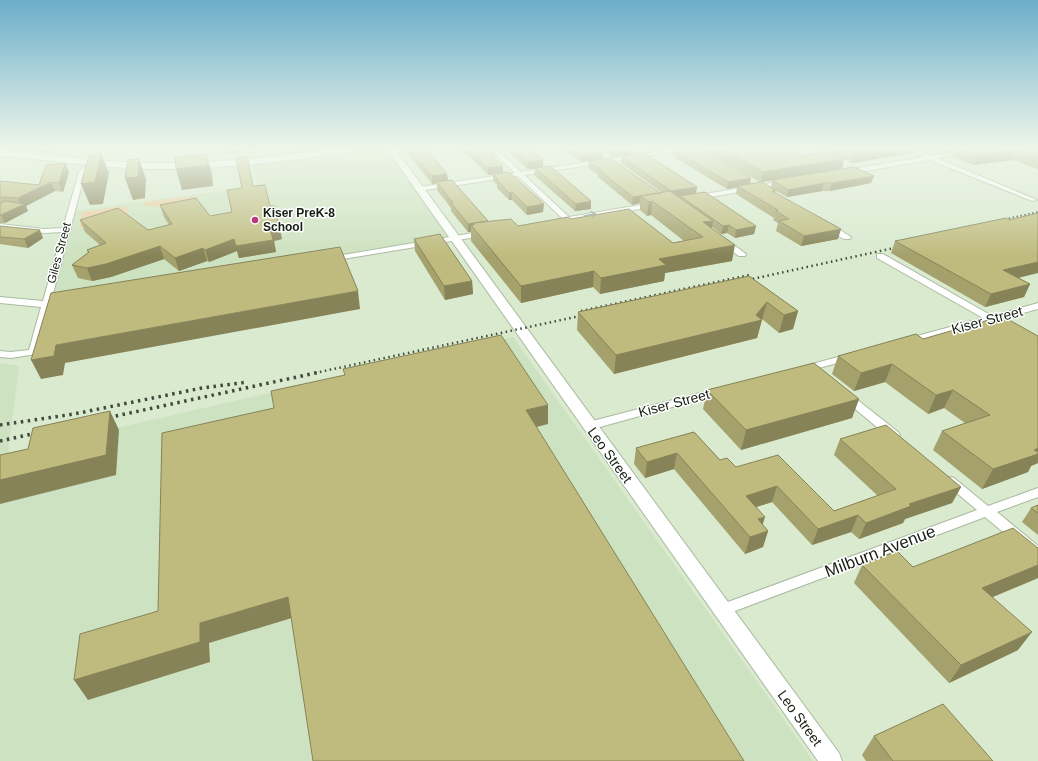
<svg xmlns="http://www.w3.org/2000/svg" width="1038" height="761" viewBox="0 0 1038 761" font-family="Helvetica,sans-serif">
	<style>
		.built { fill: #cde2c0 }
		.green { fill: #edcd9e }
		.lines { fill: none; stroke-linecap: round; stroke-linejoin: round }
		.minor-casing { stroke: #aabaa0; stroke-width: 2 }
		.tertiary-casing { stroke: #aabaa0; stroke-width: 2 }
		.secondary-casing { stroke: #aabaa0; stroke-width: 2 }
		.minor { fill: #fff; fill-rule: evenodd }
		.tertiary { fill: #fff; fill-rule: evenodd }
		.secondary { fill: #fff; fill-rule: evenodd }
		.rail-far2 { stroke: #40493b; stroke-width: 2; stroke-dasharray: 1.5 2.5; stroke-linecap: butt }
		.rail-far1 { stroke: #40493b; stroke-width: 2.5; stroke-dasharray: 1.5 3.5; stroke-linecap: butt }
		.rail { stroke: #40493b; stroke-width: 3.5; stroke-dasharray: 2.5 4.5; stroke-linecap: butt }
		.wall { fill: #a4a16c; fill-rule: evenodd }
		.shaded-wall { fill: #868358 }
		.building { fill: #bfbb7e; stroke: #868358 }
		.oneway { stroke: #979a95 }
		.poi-dot { fill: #ba367d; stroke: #fff; stroke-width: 1.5 }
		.labels { text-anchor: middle; stroke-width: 3; stroke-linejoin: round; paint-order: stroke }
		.far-poi-label { font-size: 12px; font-weight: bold; fill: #181e14; stroke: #fff; text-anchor: start }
		.far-street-label { font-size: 12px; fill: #181e14; stroke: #fff }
		.street-label { font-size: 14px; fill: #181e14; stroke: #fff }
		.near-street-label { font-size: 17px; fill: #181e14; stroke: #fff }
	</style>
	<rect width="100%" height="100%" fill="#d9eacf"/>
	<path class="built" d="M353 149H391L454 238 211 280 47 297 71 211 258 186 252 161Z
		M513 337 813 761H0V363L19 366 8 453Z"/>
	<path class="green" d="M194 196 193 204 172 207 143 206 144 202Z
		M126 206 128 214 92 226 79 227 82 212Z"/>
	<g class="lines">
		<defs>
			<path id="minor" d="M490 149H496L521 172 677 149H693L524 175 569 217 652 203 655 205 652 207 558 223 554 221 556 220 562 218 518 176 419 191 416 189 419 187 515 173Z
				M906 149H914L931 156 971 149H985L937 158 1037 200 1032 201 930 160 847 174 844 172 847 170 924 157Z
				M95 161 100 162 90 167 85 173 51 301H61L65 304 61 307H50L36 354 11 358 0 357V351L11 352 29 350 41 307 0 303V297L43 301 62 232 44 233 0 228V224L44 229 63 228 79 172 86 165Z
				M784 181 786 182V184L698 199 695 197 698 195Z
				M825 224H831L851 237 850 239H844L825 228Z
				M485 231 489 233 488 235 331 261 327 259 331 257Z
				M721 240H727L746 254 745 256H739L721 244Z
				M877 254H883L992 316 1038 303V309L997 320 996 322H990L909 344 906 343 904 341 906 339 983 318 877 258Z
				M849 354 852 355 854 357 852 359 804 372 799 369 801 367Z
				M719 388 723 389 724 391 723 393 589 430 585 429 584 426 585 423Z
				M846 393 850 394 898 432 900 435 898 438H890L842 398 841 396Z
				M950 477 954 478 988 506 1038 488V497L997 512 1038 546V558L1033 557 985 517 727 614 722 616 717 614 715 610 717 606 977 510 946 484 944 481 946 478Z"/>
			<path id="tertiary" d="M387 149H395L839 753 842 761H818Z"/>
			<path id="secondary" d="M333 149H357L353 152C286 161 219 170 151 169 100 168 50 160 0 156V150C50 155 101 162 151 163 212 164 272 157 333 149Z"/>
		</defs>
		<use href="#minor" class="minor-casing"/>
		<use href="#tertiary" class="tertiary-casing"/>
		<use href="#secondary" class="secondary-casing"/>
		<use href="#minor" class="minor"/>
		<use href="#tertiary" class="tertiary"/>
		<use href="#secondary" class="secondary"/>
		<path class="rail-far2" d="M997 221 1038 212"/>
		<path class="rail-far1" d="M743 281 903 246
			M581 311 749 275
			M315 373 589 314"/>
		<path class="rail" d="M102 419 320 372
			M0 425 74 414 202 388 248 382
			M0 441 41 432"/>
	</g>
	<path class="wall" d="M401 149H434L427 150 447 174 448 181 488 221 518 226 571 219 673 243 684 241 651 215 647 216 640 210V203L632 205 598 177V175L588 168 589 161 581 162 564 149H599L602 159 660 193H662L621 163V156L612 157 602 149H632V154L696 194 756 226 754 234 735 238 727 233 721 234 712 227V229L732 261 665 273 664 281 600 294 593 287 521 303 471 241V232H468L451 211V208L437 190V183L432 184 405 150H402Z
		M462 149H495V156L494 157 503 173 543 212 527 215 512 200H509L497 188V185L493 181V175H488Z
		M504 149H529L543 167 591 201V209L575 211 534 175 535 169H528Z
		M674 149H702L750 184 760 182 702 149H787L801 156 828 152 822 149H914L912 153 852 163 844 159 842 169 871 183 830 191H822L787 197 776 191 775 193 838 239 801 246 776 231 778 223 773 220 774 218 736 194 737 187 727 189 674 157 675 154H673ZM772 181 771 187 762 182Z
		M918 149H1038V169L1013 160 974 165 952 157 954 150 942 153 936 150 924 152Z
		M65 163 69 172 63 192 55 191 26 206 28 211 5 223H0V181L39 185Z
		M253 186 270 206 282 239 274 241 276 252 239 258 237 251 209 262 207 261 179 271 164 259 111 277 92 281 78 278 72 265 88 253 87 250 100 245 85 232 80 220 148 230 169 225 164 217 160 205 210 216 232 212Z
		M1009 220 1019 278 1030 284 1024 297 985 307 891 253 895 241Z
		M0 226 43 238 28 248 0 244Z
		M414 239 472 281 473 294 445 300 415 251Z
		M749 276 798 311 793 329 779 333 762 319 757 338 614 374 577 330 578 312Z
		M1038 336V463L1031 466 1028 472 982 489 933 450 942 431 965 423 944 408 928 414 885 382 854 391 832 374 838 356 923 339Z
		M707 390 859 399 852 418 741 450 703 409Z
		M694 432 720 460 834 511 878 496 834 455 840 439 961 487 952 503 905 519 903 523 859 539 851 532 812 545 772 502 756 507 763 525 768 531 763 547 745 554 674 469 645 478 634 464 636 448Z
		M1038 505V535L1022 522 1031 508Z
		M862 565 913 567 1038 578 993 597 1018 650 949 683 854 583Z
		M874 736 993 761H866L862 755Z"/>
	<path class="shaded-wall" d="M39 149H54V151L40 153Z
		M228 149H239L240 152 229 154Z
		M495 149V156L490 161V154Z
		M622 149H632V154L612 157 613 151Z
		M882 149H914L912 153 852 163 855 153Z
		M925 149H936V150L924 152Z
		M943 149H955L954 150 942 153Z
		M1017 150 1013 160 974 165 977 156Z
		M603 152 602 159 581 162 582 155Z
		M101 153 109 173 103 204 90 205 81 184Z
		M206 154 212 174 213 186 182 190 176 169Z
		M139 159 146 179 145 198 133 200 125 178Z
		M844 159 842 169 761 182 763 172Z
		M543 160V167L528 169V162Z
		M65 163 69 172 63 192 59 183Z
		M503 166V173L488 175V168Z
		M447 174 448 181 432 184V176Z
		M874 176 871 183 830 191 832 183Z
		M751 178 750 185 737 186V187L727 189 728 182Z
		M51 182 55 191 26 206 28 211 5 223 1 215 21 206 18 198Z
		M824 183 822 191 787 197 788 190Z
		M697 187 696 194 670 198 671 191Z
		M512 192V200H509V193Z
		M660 193 659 200 652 201 651 215 647 216 649 202 641 196 640 203 632 205 633 197Z
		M591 201V209L575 211 576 204Z
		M544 204 543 212 527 215V207Z
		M275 206 282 239 274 241 276 252 239 258 237 251 209 262 205 250 234 239 270 229Z
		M488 221 489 229 474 225 473 223V228L471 225V232H468V224Z
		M713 221 711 236 703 222Z
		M729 225 727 233 721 234 723 226Z
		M756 226 754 234 735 238 736 230Z
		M841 229 838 239 801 246 804 236Z
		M40 230 43 238 28 248 24 239Z
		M735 245 732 261 665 273 664 281 600 294 601 278 659 259Z
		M160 246 164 259 111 277 92 281 87 268Z
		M203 248 207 261 179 271 175 258Z
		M1038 262V273L998 283 1003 270Z
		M594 271 593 287 521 303V286Z
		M472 281 473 294 445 300 444 286Z
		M1030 284 1024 297 985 307 991 294Z
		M358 291 360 309 65 363 63 375 41 379 31 360 56 345Z
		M767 302 757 338 614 374 616 355 756 315Z
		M798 311 793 329 779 333 784 315Z
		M892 364 885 382 854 391 861 373Z
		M953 390 944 408 928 414 936 395Z
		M859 399 852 418 741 450 746 430Z
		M548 405V424L525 430 526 410Z
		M110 411 119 430 116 475 0 504V480Z
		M1038 448V463L1031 466 1028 472 982 489 993 469Z
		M677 453 674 469 645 478 647 462Z
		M777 486 772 502 741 512 746 496Z
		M961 487 952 503 905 519 903 523 859 539 866 523 909 504Z
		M858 515 851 532 812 545 818 529Z
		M765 517 760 533 758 519Z
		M768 531 763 547 745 554 750 537Z
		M1038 565V578L971 606 982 588Z
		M288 597 295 617 209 643 210 662 88 700 74 680 200 623Z
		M1032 632 1018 650 949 683 961 665Z"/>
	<path class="building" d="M409 149H427L447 174 432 176Z
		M468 149H494L490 154 503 166 488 168Z
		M512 149H529L543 160 528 162Z
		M574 149H599L603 152 582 155Z
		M611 149H622L613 151Z
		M677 149H702L751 178 728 182 675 150Z
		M721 149H787L801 156 828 152 844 159 763 172Z
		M845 149H882L855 153Z
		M960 149H1038V157L1017 150 977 156Z
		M101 153 95 182 81 184 89 155Z
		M640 153 646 154 697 187 671 191 621 156Z
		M206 154 208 165 176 169 175 157Z
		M247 156 253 186 265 185 270 206H275L279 227 270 229 273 240 236 246 234 239 205 250 203 248 175 258 160 246 106 264 87 268 72 265 89 252 87 250 106 243 80 220 118 208 148 230 172 224 160 205 196 198 210 216 232 212 227 190 242 188 236 158Z
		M610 158 660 193 633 197 599 170H601L589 161Z
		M139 159 138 177 125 178 128 160Z
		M65 163 59 183 51 182 18 198 0 197V181L39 185 46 165Z
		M550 166 591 201 576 204 535 168Z
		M854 167 874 176 832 183H824L788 190 772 180Z
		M509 172 544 204 527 207 512 192 509 193 497 180H499L493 174Z
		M452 180 488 221 468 224 451 203H453L437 182Z
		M761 182 776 190 772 191 841 229 804 236 779 221 789 219 776 211 778 210 737 186Z
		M670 191 713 221 703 222 735 245 659 259 666 265 601 278 594 271 521 286 471 225H474L473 223 511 219 518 226 568 217 571 219 629 209 673 243 703 237 652 201 649 202 641 196Z
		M705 192 756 226 736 230 729 225 723 226 680 196Z
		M5 201 25 204 1 215H0V204Z
		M1038 213V262L1003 270 1030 284 991 294 895 241 1006 218 1009 220Z
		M0 226 40 230 24 239 0 237Z
		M440 234 472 281 444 286 414 239Z
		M340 247 358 291 56 345 54 356 31 360 51 293Z
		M749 276 798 311 784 315 767 302 756 315 762 320 616 355 578 312Z
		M1002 316 1038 336V448L1034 450 1038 452V454L993 469 942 431 990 415 953 390 936 395 892 364 861 373 838 356 916 334 923 339Z
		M501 335 548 405 526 410 744 761H313L288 597 200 623V642L74 680 80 634 158 611 162 433 274 408 271 391 345 375 343 369Z
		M814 363 859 399 746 430 707 390Z
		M110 411 106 455 0 480V455L28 449 33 428Z
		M886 425 961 487 909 504 911 506 866 523 858 515 818 529 777 486 746 496 765 517 758 519 768 531 750 537 677 453 647 462 636 448 694 432 720 460 727 458 736 467 778 455 834 511 896 489 840 439Z
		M1038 505V513L1031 508Z
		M1013 528 1038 548V565L982 588 1032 632 961 665 862 565 897 551 913 567Z
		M943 704 993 761H893L874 736Z"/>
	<defs><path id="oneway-shaft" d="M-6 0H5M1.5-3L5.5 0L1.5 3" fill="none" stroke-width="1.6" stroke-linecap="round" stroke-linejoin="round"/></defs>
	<use class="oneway" href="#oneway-shaft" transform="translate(590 215) rotate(-10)"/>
	<linearGradient id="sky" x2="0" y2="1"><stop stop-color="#6caecb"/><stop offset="0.58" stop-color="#eef6e9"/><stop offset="1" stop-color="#eef6e9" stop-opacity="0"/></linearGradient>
	<rect width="1038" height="256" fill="url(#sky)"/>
	<circle class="poi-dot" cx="255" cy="220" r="4"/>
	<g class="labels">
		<g class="far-poi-label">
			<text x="263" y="217">Kiser PreK-8<tspan x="263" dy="14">School</tspan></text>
		</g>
		<g class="far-street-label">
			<text transform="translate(59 253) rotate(-75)" y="4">Giles Street</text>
		</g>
		<g class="street-label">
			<text transform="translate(987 320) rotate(-15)" y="5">Kiser Street</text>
			<text transform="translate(674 403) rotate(-15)" y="5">Kiser Street</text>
			<text transform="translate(610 455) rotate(54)" y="5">Leo Street</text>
			<text transform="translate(800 718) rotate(54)" y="5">Leo Street</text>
		</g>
		<g class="near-street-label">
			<text transform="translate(880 551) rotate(-21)" y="6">Milburn Avenue</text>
		</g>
	</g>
</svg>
